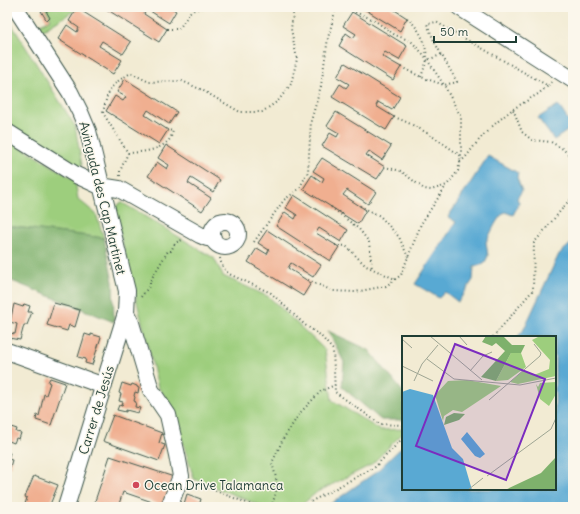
<svg xmlns="http://www.w3.org/2000/svg" width="580" height="514" viewBox="0 0 580 514" font-family="Delius,sans-serif">
	<style>
		.green { fill: #9dce7d; stroke: #5e8658 }
		.forest { fill: #7eb16c; stroke: #4e7750 }
		.water { fill: #59a9d3; stroke: #3c7384 }
		.building { fill: #f0af90 }
		.lines { fill: none; stroke-linecap: round; stroke-linejoin: round }
		.minor-casing { stroke: #3f574c; stroke-width: 18 }
		.path { stroke: #3f574c; stroke-width: 2; stroke-dasharray: 1 3; stroke-linecap: butt }
		.minor { stroke: #fff; stroke-width: 16 }
		.poi-dot { fill: #d1495b; stroke: #fbf7ec; stroke-width: 1.5 }
		.labels { text-anchor: middle; stroke-width: 3; stroke-linejoin: round; paint-order: stroke }
		.street-label { font-size: 13px; fill: #1f3d34; stroke: #fbf7ec }
		.poi-label { font-size: 13px; fill: #1f3d34; stroke: #fbf7ec; text-anchor: start }
		.inset-road { fill: none; stroke: #9ea593; stroke-width: 1 }
		.view { fill: #7b2cbf; fill-opacity: 0.15; stroke: #7b2cbf; stroke-width: 2 }
		.inset-edge { fill: none; stroke: #1f3d34; stroke-width: 2 }
	</style>
	<rect width="100%" height="100%" fill="#fbf7ec"/>
	<filter id="ink" filterUnits="userSpaceOnUse"><feTurbulence type="fractalNoise" baseFrequency=".025" numOctaves="2"/><feDisplacementMap in="SourceGraphic" scale="8" xChannelSelector="R" yChannelSelector="G"/><feConvolveMatrix kernelMatrix="1 2 1 2 8 2 1 2 1" color-interpolation-filters="sRGB"/></filter>
	<filter id="wash" filterUnits="userSpaceOnUse"><feTurbulence type="fractalNoise" baseFrequency=".012" numOctaves="4" result="noise"/><feDisplacementMap in="SourceGraphic" scale="16" xChannelSelector="R" yChannelSelector="G"/><feGaussianBlur stdDeviation="0.9" result="paint"/><feColorMatrix in="noise" values="0 0 0 0 0 0 0 0 0 0 0 0 0 0 0 0 0 1.4 0 .05"/><feComposite in="paint" operator="in"/></filter>
	<g filter="url(#wash)">
		<rect width="100%" height="100%" fill="#f2ebd3"/>
		<path class="green" d="M45 7H80L42 31 38 25 51 19Z
			M7 17 75 126 82 165 75 171 7 128V101L9 96 7 85Z
			M7 138 75 180 78 199 96 214 104 238 7 226Z
			M121 202 214 258 223 276 269 297 325 350 332 400 380 430 403 429V433L371 465 317 492 299 507H264L194 479 173 409 158 387 114 209Z"/>
		<path class="forest" d="M7 226 104 238 113 282 114 322 7 279Z
			M328 331 369 350 403 392V420H381L342 387 344 362Z"/>
		<path class="water" d="M558 105 573 127 554 140 538 118Z
			M488 156 518 173 517 178 522 191 517 198 519 203 513 215 505 212C496 219 492 231 486 242L488 256 484 264 474 267 473 280 458 302 445 292 439 298 415 284 456 222 448 217Z
			M573 242V507H326L376 472 403 446V489H555V337H517L523 331 559 254Z"/>
		<g id="blocks">
			<path class="building" d="M103 7H170L176 11 169 23 147 9 144 14 167 29 159 42Z
				M361 7H390L407 18 400 31Z
				M77 8 131 42 123 54 102 41 99 46 122 60 113 74 58 39 67 25 77 32 79 28 69 21Z
				M45 9 50 18 47 21 41 11Z
				M352 12 407 46 399 60 385 52 382 56 401 67 393 80 339 46 346 33 353 38 356 34 343 26Z
				M345 63 400 97 392 110 378 102 376 106 394 117 386 130 332 97 340 84 346 88 349 84 337 77Z
				M125 79 177 112 169 124 148 110 145 115 168 130 159 144 106 111 115 96 123 101 126 97 117 92Z
				M336 112 391 146 382 160 369 151 366 155 385 167 377 179 322 146 330 133 337 137 339 133 327 126Z
				M166 145 220 180 213 192 191 178 188 183 211 198 202 211 148 176 157 162 167 169 169 165 158 158Z
				M322 158 376 192 368 204 347 190 343 195 366 210 358 224 303 189 312 175 322 182 324 178 313 171Z
				M294 195 348 230 341 242 319 228 316 233 339 247 330 261 276 226 285 212 295 219 297 215 286 208Z
				M267 230 321 265 313 277 291 263 288 268 311 283 303 296 248 262 257 248 267 254 269 250 258 243Z
				M54 303 80 310 75 327 69 325 67 331 47 325Z
				M14 304 23 307 24 304 30 306 28 312H32L27 325H24L20 340 9 338 10 333 15 334 17 324 10 322Z
				M85 334 91 336V334L101 337 92 365 85 363 86 359 78 357Z
				M50 378 65 383 51 425 36 420 37 415 39 416 44 394 46 395 50 383 48 382Z
				M122 383 131 386 132 384 137 386V387L139 388 138 393 135 392 134 396 135 397 134 401 136 402 135 407 140 408 138 413 126 410V412L117 410 119 405 122 406 123 402 119 401 121 394 119 393Z
				M113 415 162 433 159 443 165 445 159 461 103 441Z
				M8 426 17 429 16 432 21 433 19 439 16 438 14 443 9 441 8 443H7Z
				M7 452 10 453 8 459 12 460 10 467 7 466Z
				M110 456 174 477 164 506 123 492 118 507H93Z
				M34 476 58 485 49 507H24L27 498 25 497Z
				M187 494 201 499 199 506 195 504 194 507H183Z"/>
		</g>
	</g>
	<g filter="url(#ink)">
		<use href="#blocks" fill-opacity="0" stroke="#3f574c" stroke-width="1"/>
		<g class="lines">
			<defs>
				<path id="minor" d="M15 7 70 92 80 112 88 131 127 291 126 313 66 507
					M459 7 573 80
					M7 132 76 175 100 186 119 189 200 235 207 238H213
					M212 234a13 13 0 1 1 26 0a13 13 0 1 1-26 0Z
					M126 313 131 323 151 390 168 415 177 455 181 476 169 507
					M7 351 104 386"/>
			</defs>
			<use href="#minor" class="minor-casing"/>
			<path class="path" d="M336 8 348 9 374 20 395 35 411 41 424 55 444 85 461 117V156L458 171 447 185 431 190 424 189 401 171 385 167
				M407 18C420 29 426 42 427 59
				M167 29H179L191 11 206 7
				M401 67 421 77 444 85 457 82 435 43 427 24 436 22 548 86 551 82
				M421 77 427 60 441 55
				M513 109 538 94 548 86
				M394 117C419 126 440 141 461 156
				M128 153C142 152 159 151 169 140 171 138 172 134 173 131L168 130
				M460 162C467 157 470 151 475 145 486 131 499 120 513 109L522 132 532 140 551 142 563 149 573 159
				M120 176V171L128 153 103 113C108 89 110 85 131 73L149 82 182 81 202 90 240 112H262L278 101 291 84 297 59 291 29 294 7
				M360 206 380 216 399 237 408 257
				M331 207 359 229 369 242 372 269
				M254 242 284 200 299 189 308 172 311 121 321 86 328 38 336 8
				M335 245 346 246 366 266 395 279
				M220 250C219 259 221 267 229 274L271 293 305 325 320 335 333 350 335 392 380 424 402 425
				M308 280 333 291 355 292 386 286 401 275 421 224 446 186
				M141 297 150 285V281L168 251H171L175 243 182 240
				M493 337 533 290 534 243 567 203 573 198
				M193 482 257 507
				M271 507C279 486 278 484 272 463L283 439 300 413 321 391 335 385
				M305 507 312 501 375 467 403 438"/>
			<use href="#minor" class="minor"/>
		</g>
	</g>
	<circle class="poi-dot" cx="136" cy="485" r="4"/>
	<g class="labels">
		<g class="street-label">
			<text transform="translate(103 198) rotate(76)" y="5">Avinguda des Cap Martinet</text>
			<text transform="translate(96 410) rotate(-73)" y="5">Carrer de Jesús</text>
		</g>
		<g class="poi-label">
			<text x="144" y="490">Ocean Drive Talamanca</text>
		</g>
	</g>
	<g transform="translate(402 336)">
		<rect width="154" height="154" fill="#f2ebd3"/>
		<path d="M138 0H154V40L116 48 108 46 122 34 132 39 147 33 148 24 130 4ZM109 17H119L124 31 106 44 94 45ZM65 44 99 50 60 76 51 74 42 80 41 85 33 59 46 45ZM154 46V58L147 70 138 63 134 48 136 51 138 47Z" fill="#9dce7d"/>
		<path d="M84 0H101L110 9H123L119 17H109L94 45 79 41 103 15 94 7 90 10 80 6ZM52 77 63 78 57 84 42 89 44 81ZM154 121V154H103L139 137Z" fill="#7eb16c"/>
		<path d="M8 53 31 59 50 112 61 123 70 154H0V56ZM65 96 83 118 78 122 73 120 59 103Z" fill="#59a9d3"/>
		<path class="inset-road" d="M28 0 80 44M57 0 65 9M0 3 10 12M25 23 52 43 118 49 154 42M0 30 31 45M68 35 81 20 90 16M12 45 20 28 36 9M87 64 138 20 139 17 132 8M85 140 149 93 154 82M67 153 81 142"/>
		<path class="view" d="M53 8 143 43 104 144 14 110Z"/>
		<rect width="154" height="154" class="inset-edge"/>
	</g>
	<rect width="580" height="514" fill="none" stroke="#fbf7ec" stroke-width="24"/>
	<path d="M434 36v6h82v-6" fill="none" stroke="#1f3d34" stroke-width="2"/>
	<text x="440" y="36" font-size="12" fill="#1f3d34" stroke="#fbf7ec" stroke-width="3" paint-order="stroke">50 m</text>
</svg>
